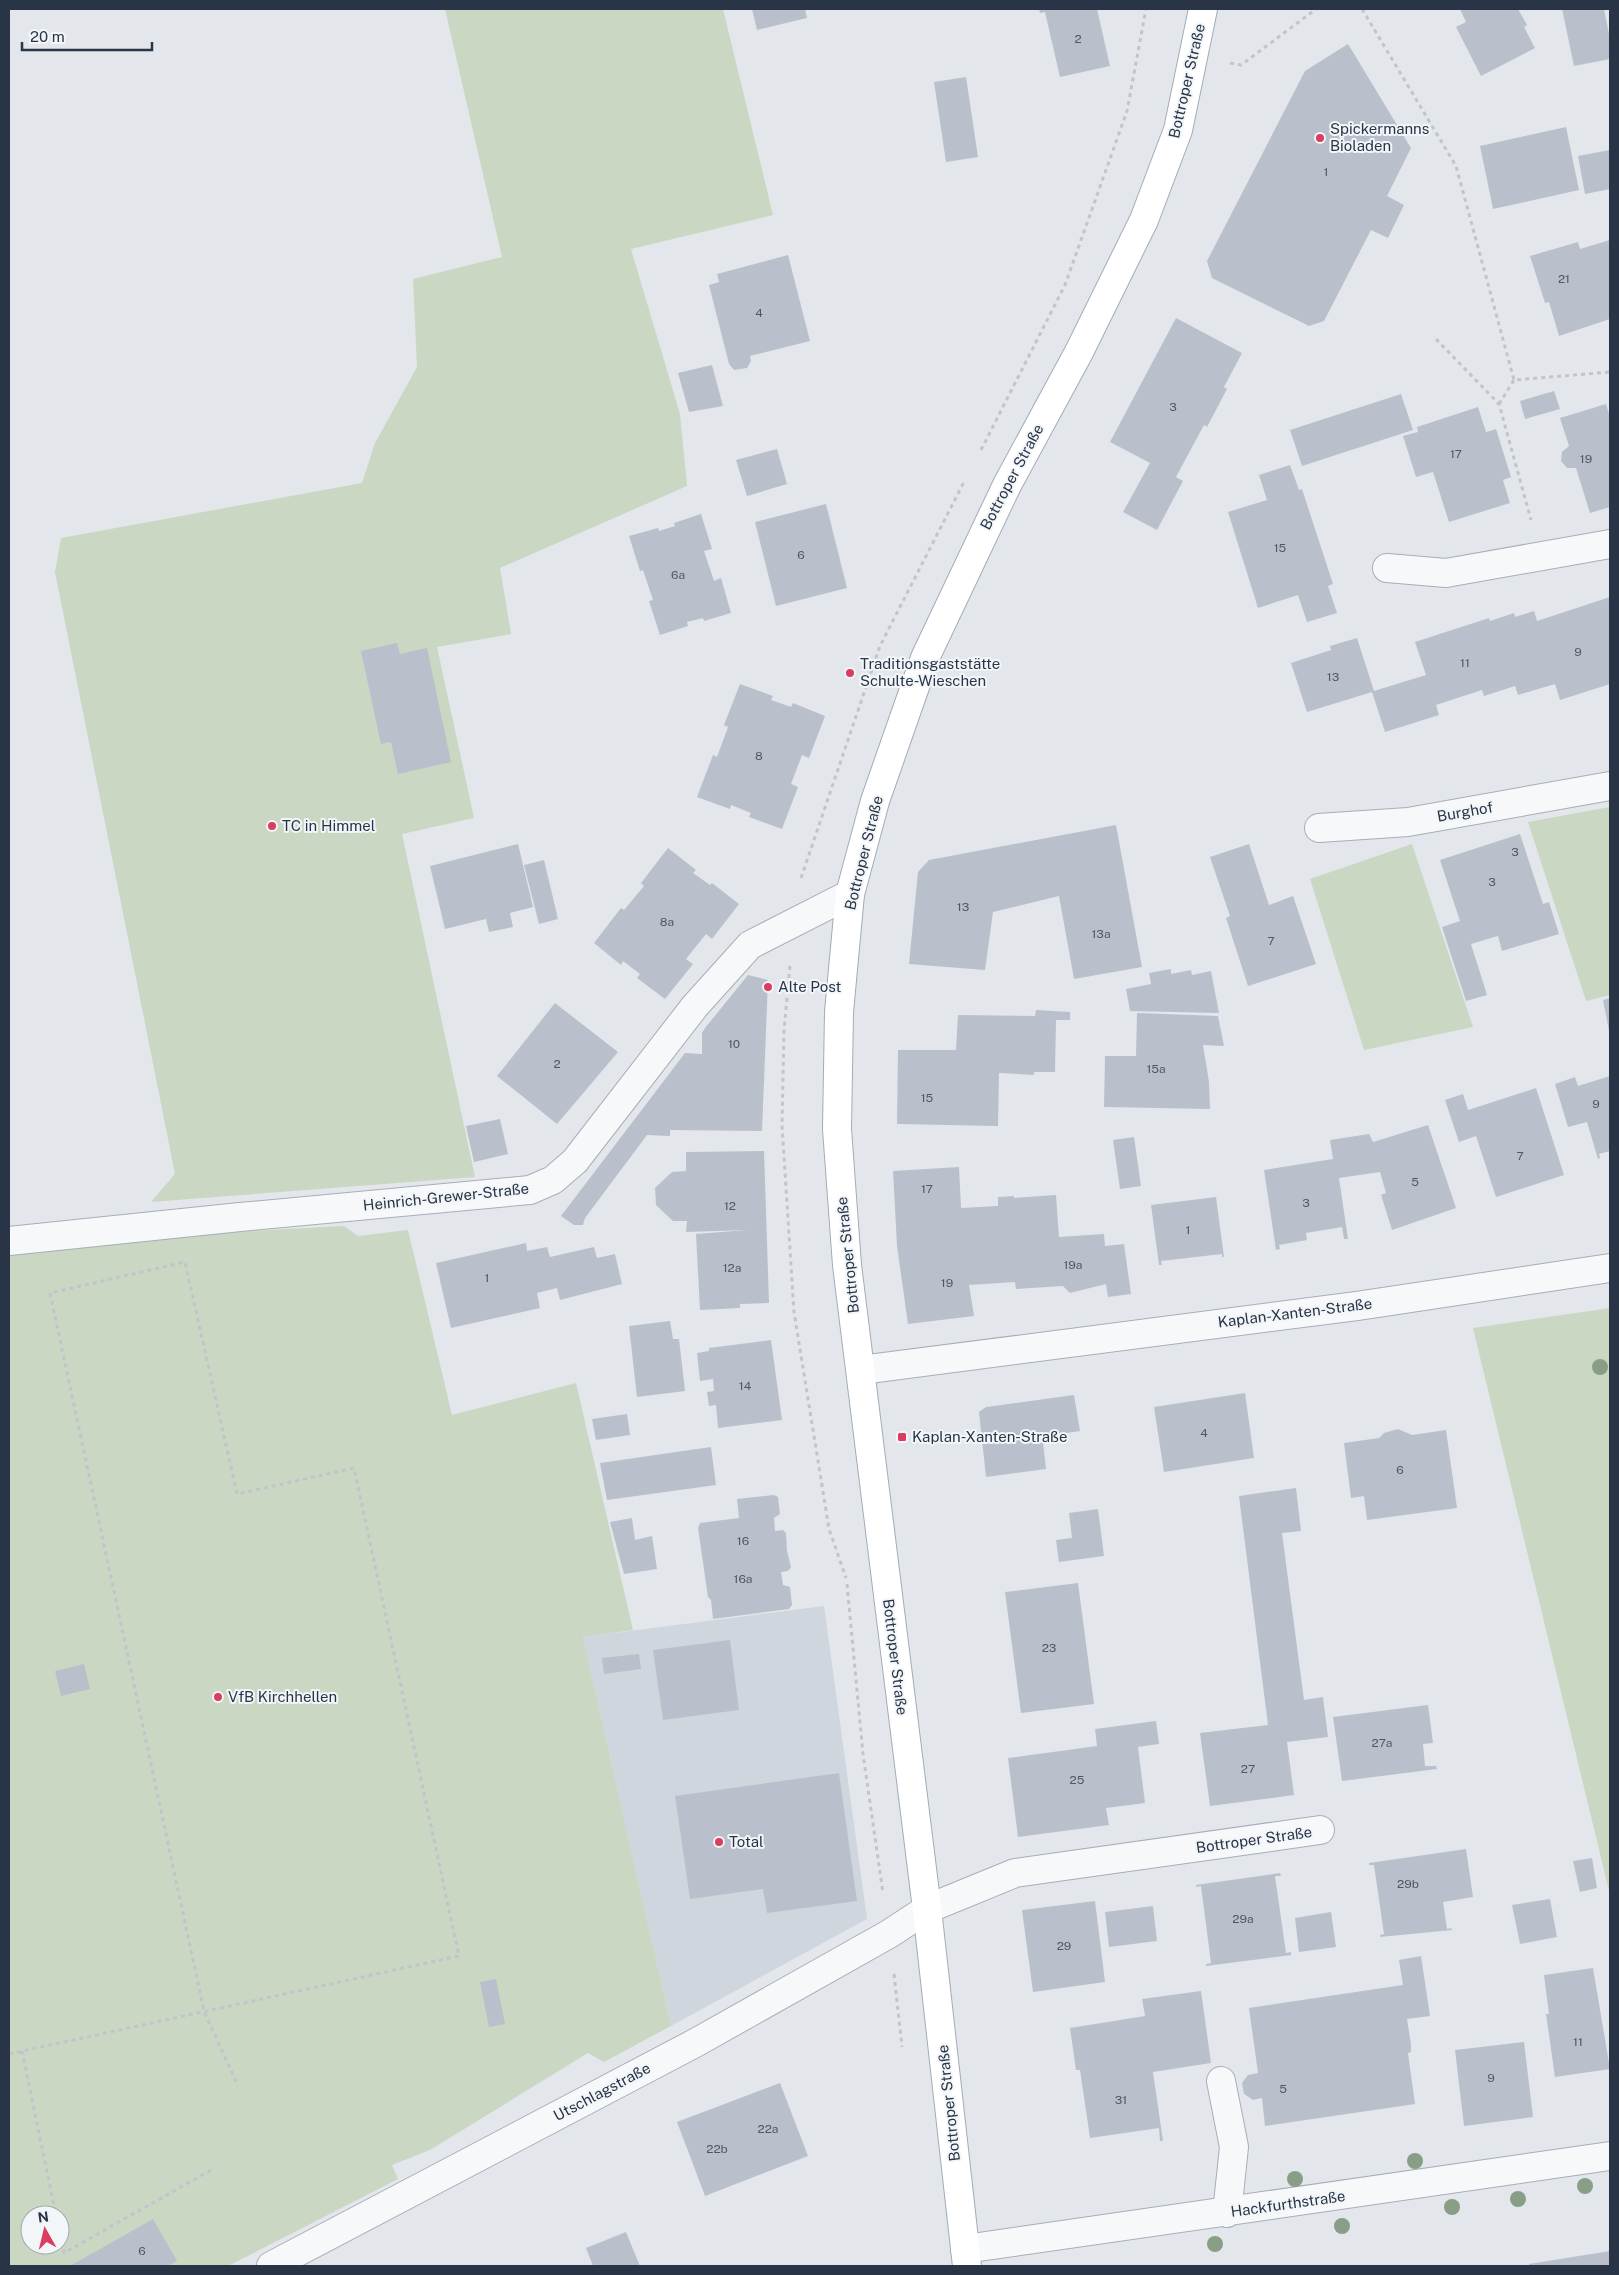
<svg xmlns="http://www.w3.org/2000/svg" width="1619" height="2275" viewBox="0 0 1619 2275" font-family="'Public Sans',sans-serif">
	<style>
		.built { fill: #d0d6de }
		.green { fill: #c9d7c3; fill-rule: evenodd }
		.building { fill: #b9c0cb }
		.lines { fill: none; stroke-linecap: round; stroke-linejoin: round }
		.minor-casing { stroke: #a7aeb7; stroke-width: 30 }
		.major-casing { stroke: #a1acb9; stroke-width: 30 }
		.path { stroke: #c1c5cb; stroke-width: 3; stroke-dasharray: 4 4; stroke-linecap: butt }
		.minor { stroke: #f6f8fa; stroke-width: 28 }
		.major { stroke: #fff; stroke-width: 28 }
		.tree { fill: #899e87 }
		.poi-dot { fill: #db3d5f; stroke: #f3f6f9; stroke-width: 2 }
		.labels { text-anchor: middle; stroke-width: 4; stroke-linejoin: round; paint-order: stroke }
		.number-label { font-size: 12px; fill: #4d5867 }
		.street-label { font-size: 15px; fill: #293546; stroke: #f3f6f9 }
		.poi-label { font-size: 15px; fill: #293546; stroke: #f3f6f9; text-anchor: start }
	</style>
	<rect width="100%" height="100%" fill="#e3e7ec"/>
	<path class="built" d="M824 1606 867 1919 671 2026 583 1637Z"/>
	<path class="green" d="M445 9H723L773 215 631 249 680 414 687 486 500 568 511 634 437 647 474 818 402 834 475 1177 151 1202 175 1174 55 572 61 538 362 483 375 443 417 367 413 279 502 257Z
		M1610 807V995L1586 1001 1528 822Z
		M1412 844 1473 1027 1364 1050 1310 879Z
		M344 1226 358 1236 408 1230 452 1415 576 1383 633 1630 583 1637 671 2026 604 2062 588 2053 430 2150 392 2165 398 2179 228 2266H9V1255L194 1234ZM30 2215H60V2245H30Z
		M1610 1308V1895L1473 1328Z"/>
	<path class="building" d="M752 9H805L807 18 757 30Z
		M1039 9H1097L1110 66 1060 77 1045 12 1040 13Z
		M1460 9H1518L1527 25 1524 27 1535 48 1481 76 1456 27 1466 22Z
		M1562 9H1604L1610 39V59L1574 66Z
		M1348 44 1411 148 1387 196 1404 205 1388 238 1371 230 1324 321 1309 326 1212 278 1207 261 1305 71Z
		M966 77 978 157 946 162 934 82Z
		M1566 127 1579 190 1493 209 1480 146Z
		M1610 150V189L1585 194 1578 156Z
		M1610 240V319L1559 336 1549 302 1545 303 1530 256 1578 242 1580 249Z
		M788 255 810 341 750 356 751 361 747 368 734 370 729 364 709 285 719 282 717 274Z
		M1176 318 1242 353 1224 387 1227 389 1207 427 1204 425 1176 477 1183 481 1157 530 1123 512 1150 463 1110 442Z
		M712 365 723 406 689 412 678 373Z
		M1554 391 1560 409 1525 419 1520 401Z
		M1401 394 1413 430 1302 466 1290 430Z
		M1606 404 1610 417V507L1590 513 1576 468H1567L1561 461 1562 452 1569 446 1560 418Z
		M1478 407 1486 432 1496 429 1511 477 1503 480 1510 503 1449 522 1433 472 1416 477 1403 436 1418 432 1417 427Z
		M777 449 787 484 747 496 736 460Z
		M1290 465 1299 490 1302 489 1333 584 1328 586 1337 613 1307 622 1298 595 1258 608 1228 512 1267 500 1259 475Z
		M826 504 847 588 776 606 755 522Z
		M701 514 712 549 704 551 714 581 721 578 731 613 704 621 703 618 687 622 688 626 660 635 649 601 653 600 643 570 640 571 629 536 658 528 659 531 675 526 674 523Z
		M1610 597V684L1560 700 1555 684 1518 695 1515 686 1484 696 1482 690 1436 705 1439 715 1385 732 1372 692 1307 712 1291 663 1331 650 1330 646 1357 638 1374 691 1426 675 1415 642 1489 618 1490 621 1514 613 1515 617 1534 611 1537 621Z
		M397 643 400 654 427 648 451 762 398 774 391 742 381 744 361 651Z
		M740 684 773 696 771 700 791 707 793 703 825 716 809 758 802 755 791 784 798 787 782 829 749 817 751 813 731 805 730 809 697 797 713 755 717 757 728 727 724 725Z
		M1116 825 1142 967 1074 979 1059 896 993 912 985 970 909 964 918 872 929 860Z
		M1520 834 1543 904 1549 902 1559 934 1502 951 1498 936 1471 944 1487 995 1466 1001 1442 927 1460 921 1440 860Z
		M518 844 533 907 510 913 513 927 489 932 486 919 445 929 430 866Z
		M1249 844 1269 905 1293 896 1316 964 1248 986 1226 918 1230 916 1210 857Z
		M668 848 696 870 693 873 710 885 712 883 739 904 712 939 706 934 686 959 693 964 665 999 637 978 640 974 623 961 621 965 594 943 621 908 624 910 644 886 641 883Z
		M544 860 558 919 539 924 524 865Z
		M1171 969V974L1191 970 1192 975 1211 971 1219 1013 1130 1011 1126 989 1151 984 1149 973Z
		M748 975 768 980 762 1131 670 1130V1136L647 1135 585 1218 583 1225H574L561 1216 685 1053 702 1054V1033L705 1028Z
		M1610 998V1031H1609L1603 1000Z
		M555 1003 618 1052 557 1124 497 1076Z
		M1036 1010 1070 1012V1020H1056L1055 1072H1034V1075L999 1073 998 1126 897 1124 898 1050H956L958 1015 1035 1016Z
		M1137 1013 1218 1016 1224 1046 1203 1045 1209 1082 1210 1109 1104 1107 1105 1056H1136Z
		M1610 1076V1151L1599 1154 1600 1158 1598 1159 1587 1122 1568 1127 1555 1084 1575 1077 1578 1086Z
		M1536 1088 1564 1175 1496 1197 1476 1136 1459 1142 1445 1100 1463 1094 1468 1110Z
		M500 1119 508 1154 474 1162 466 1126Z
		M1428 1125 1456 1208 1392 1230 1381 1195 1386 1193 1380 1172 1339 1178 1348 1239H1344L1342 1227 1306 1233 1307 1240 1279 1245 1280 1249 1276 1250 1264 1170 1333 1159 1330 1140 1369 1134 1373 1142Z
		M1134 1137 1141 1186 1120 1189 1113 1140Z
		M764 1151 769 1303 740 1304V1308L700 1310 696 1234 747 1230 686 1232 687 1221H673L656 1205 655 1188 672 1172 686 1171V1152Z
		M959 1167 961 1208 998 1206V1197L1014 1196V1198L1056 1195 1059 1237 1104 1234 1105 1246 1124 1244 1131 1294 1108 1297 1106 1284 1070 1293 1063 1286 1016 1289 1015 1282 969 1285 974 1316 908 1324 897 1246 893 1171Z
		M1216 1197 1224 1257H1222V1254L1161 1261 1162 1265H1159L1151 1205Z
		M526 1243 527 1251 547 1247 550 1257 594 1247 597 1258 615 1254 622 1284 560 1300 557 1288 537 1293 540 1308 451 1328 436 1263Z
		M670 1321 673 1339H679L685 1391 637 1397 629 1326Z
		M771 1340 782 1420 718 1428 716 1405 709 1406 707 1392 714 1391 713 1379 700 1381 697 1353 709 1351V1348Z
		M1245 1393 1254 1458 1164 1472 1154 1407Z
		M1074 1395 1080 1431 1047 1436 1046 1432 1042 1433 1046 1469 986 1477 979 1412 986 1407Z
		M627 1414 630 1435 596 1440 592 1419Z
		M1398 1429 1412 1435 1446 1430 1457 1508 1367 1520 1364 1496 1351 1498 1344 1443 1379 1438 1384 1433Z
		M711 1447 716 1485 607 1500 600 1463Z
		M1296 1488 1301 1531 1282 1533 1304 1700 1323 1697 1328 1737 1287 1742 1294 1795 1210 1806 1200 1733 1268 1725 1239 1496Z
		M774 1495 778 1497 780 1514 774 1518 775 1531 783 1530 786 1533 787 1551 791 1567 788 1571 781 1572 783 1585 790 1587 792 1605 789 1609 713 1619 711 1600 708 1597 698 1528 700 1523 739 1518 737 1499Z
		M1098 1509 1104 1556 1059 1562 1056 1540 1072 1538 1069 1513Z
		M632 1518 635 1540 652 1536 657 1569 624 1574 610 1522Z
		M1078 1583 1094 1704 1021 1713 1005 1592Z
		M730 1640 739 1710 663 1720 653 1650Z
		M639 1654 641 1669 604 1674 602 1658Z
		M84 1664 90 1689 61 1696 55 1671Z
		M1428 1705 1433 1743 1423 1744 1425 1766H1436L1437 1769 1342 1781 1333 1717Z
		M1156 1721 1159 1744 1138 1747 1145 1803 1106 1808 1109 1825 1018 1837 1008 1758 1097 1746 1095 1729Z
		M839 1773 857 1901 767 1913 763 1889 690 1899 675 1796Z
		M1466 1849 1473 1897 1443 1902 1447 1929 1451 1928 1452 1930 1380 1937V1935L1384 1934 1374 1865H1369V1863Z
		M1592 1858 1597 1888 1580 1892 1573 1861Z
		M1280 1873 1281 1876H1275L1286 1953 1291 1952V1955L1206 1966V1964L1211 1963 1201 1886 1196 1887V1885Z
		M1550 1899 1557 1937 1520 1944 1512 1905Z
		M1095 1901 1105 1982 1033 1992 1022 1910Z
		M1153 1906 1157 1941 1109 1947 1105 1912Z
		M1331 1912 1336 1947 1299 1952 1295 1918Z
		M1421 1956 1430 2016 1407 2019 1411 2044V2052L1408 2053 1415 2104 1265 2126 1262 2098 1253 2100 1244 2094 1242 2083 1248 2075 1258 2073 1249 2008 1403 1985 1399 1960Z
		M1593 1968 1610 2069 1555 2077 1546 2014H1549L1544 1975Z
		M496 1979 505 2024 489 2027 480 1982Z
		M1201 1991 1211 2063 1153 2072 1163 2141H1160L1159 2128 1090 2138 1080 2070H1076L1070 2028 1145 2016 1142 1999Z
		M1524 2042 1533 2117 1464 2126 1455 2050Z
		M780 2083 808 2156 705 2196 677 2122Z
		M153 2219 177 2261 168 2266H70Z
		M626 2232 640 2266H593L586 2248Z
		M1610 2251V2266H1529V2264Z"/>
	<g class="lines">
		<defs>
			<path id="minor" d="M1387 568 1446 573 1610 544
				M1319 828 1408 822 1610 786
				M9 1241 240 1217 530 1190 553 1180 575 1161 695 1006 750 945 850 894
				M861 1370 1357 1306 1610 1268
				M1221 2081 1234 2147 1227 2213
				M965 2249 1610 2156
				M271 2266 697 2042 889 1934 927 1909 1015 1873 1320 1830"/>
			<path id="major" d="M967 2266 927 1909 847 1265 837 1129 839 1012 850 894 875 801 925 658 1007 485 1079 352 1144 220 1178 130 1203 9"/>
		</defs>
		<use href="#minor" class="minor-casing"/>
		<use href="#major" class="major-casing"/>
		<path class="path" d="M1362 9 1456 166 1514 380 1610 372
			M1230 63 1241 65 1316 9
			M1436 339 1499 404 1531 520
			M1499 404 1514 380
			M981 450 1065 285 1127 111 1146 9
			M801 878 880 646 965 480
			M790 966 784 1030 782 1125 794 1312 829 1529 846 1578
			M847 1584 863 1754 883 1893
			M894 1974 902 2047
			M22 2051 56 2215
			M9 2054 459 1956 354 1468 237 1494 185 1262 50 1293 204 2011 238 2086
			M60 2234 64 2253 211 2170"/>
		<use href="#minor" class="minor"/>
		<use href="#major" class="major"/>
	</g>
	<g class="tree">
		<circle cx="1600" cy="1367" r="8"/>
		<circle cx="1415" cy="2161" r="8"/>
		<circle cx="1295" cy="2179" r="8"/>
		<circle cx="1585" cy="2186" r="8"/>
		<circle cx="1518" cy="2199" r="8"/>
		<circle cx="1452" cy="2207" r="8"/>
		<circle cx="1342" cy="2226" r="8"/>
		<circle cx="1215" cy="2244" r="8"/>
	</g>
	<g class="poi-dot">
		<circle cx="1320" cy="138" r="5"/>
		<circle cx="850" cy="673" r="5"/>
		<circle cx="272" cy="826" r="5"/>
		<circle cx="768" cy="987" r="5"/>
		<rect x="897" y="1432" width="10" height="10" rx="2.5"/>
		<circle cx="218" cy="1697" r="5"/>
		<circle cx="719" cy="1842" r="5"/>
	</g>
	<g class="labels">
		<g class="number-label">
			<text x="1078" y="43">2</text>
			<text x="1326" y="176">1</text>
			<text x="1564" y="283">21</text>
			<text x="759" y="317">4</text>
			<text x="1173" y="411">3</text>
			<text x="1456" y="458">17</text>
			<text x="1586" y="463">19</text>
			<text x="1280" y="552">15</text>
			<text x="801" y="559">6</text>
			<text x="678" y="579">6a</text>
			<text x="1578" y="656">9</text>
			<text x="1465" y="667">11</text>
			<text x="1333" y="681">13</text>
			<text x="759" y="760">8</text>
			<text x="1515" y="856">3</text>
			<text x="1492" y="886">3</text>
			<text x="963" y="911">13</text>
			<text x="667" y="926">8a</text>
			<text x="1101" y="938">13a</text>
			<text x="1271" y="945">7</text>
			<text x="734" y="1048">10</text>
			<text x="557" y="1068">2</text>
			<text x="1156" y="1073">15a</text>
			<text x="927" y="1102">15</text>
			<text x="1596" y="1108">9</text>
			<text x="1520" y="1160">7</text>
			<text x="1415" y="1186">5</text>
			<text x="927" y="1193">17</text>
			<text x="1306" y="1207">3</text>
			<text x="730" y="1210">12</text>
			<text x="1188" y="1234">1</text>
			<text x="1073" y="1269">19a</text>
			<text x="732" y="1272">12a</text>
			<text x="487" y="1282">1</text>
			<text x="947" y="1287">19</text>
			<text x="745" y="1390">14</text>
			<text x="1204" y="1437">4</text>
			<text x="1400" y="1474">6</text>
			<text x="743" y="1545">16</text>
			<text x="743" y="1583">16a</text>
			<text x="1049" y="1652">23</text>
			<text x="1382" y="1747">27a</text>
			<text x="1248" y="1773">27</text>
			<text x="1077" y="1784">25</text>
			<text x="1408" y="1888">29b</text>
			<text x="1243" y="1923">29a</text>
			<text x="1064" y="1950">29</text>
			<text x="1578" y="2046">11</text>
			<text x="1491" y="2082">9</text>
			<text x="1283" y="2093">5</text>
			<text x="1121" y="2104">31</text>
			<text x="768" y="2133">22a</text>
			<text x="717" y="2153">22b</text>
			<text x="142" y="2255">6</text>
		</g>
		<g class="street-label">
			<text transform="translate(1187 81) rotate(-77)" y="5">Bottroper Straße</text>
			<text transform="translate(1012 477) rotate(-62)" y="5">Bottroper Straße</text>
			<text transform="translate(1465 812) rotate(-10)" y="5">Burghof</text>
			<text transform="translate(864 853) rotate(-76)" y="5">Bottroper Straße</text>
			<text transform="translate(446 1197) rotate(-6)" y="5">Heinrich-Grewer-Straße</text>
			<text transform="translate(848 1255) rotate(-96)" y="5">Bottroper Straße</text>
			<text transform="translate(1295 1313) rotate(-7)" y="5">Kaplan-Xanten-Straße</text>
			<text transform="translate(895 1657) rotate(83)" y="5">Bottroper Straße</text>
			<text transform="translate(1254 1840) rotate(-8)" y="5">Bottroper Straße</text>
			<text transform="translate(602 2092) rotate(-28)" y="5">Utschlagstraße</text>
			<text transform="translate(949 2103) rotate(-96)" y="5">Bottroper Straße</text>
			<text transform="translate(1288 2204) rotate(-8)" y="5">Hackfurthstraße</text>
		</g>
		<g class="poi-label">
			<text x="1330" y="134">Spickermanns<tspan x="1330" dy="17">Bioladen</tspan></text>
			<text x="860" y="669">Traditionsgaststätte<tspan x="860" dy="17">Schulte-Wieschen</tspan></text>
			<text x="282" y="831">TC in Himmel</text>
			<text x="778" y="992">Alte Post</text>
			<text x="912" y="1442">Kaplan-Xanten-Straße</text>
			<text x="228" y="1702">VfB Kirchhellen</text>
			<text x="729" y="1847">Total</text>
		</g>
	</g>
	<rect width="1619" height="2275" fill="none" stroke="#293546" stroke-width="20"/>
	<g transform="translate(45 2230) rotate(352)"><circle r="24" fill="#f3f6f9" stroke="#a2a9b1"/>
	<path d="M0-4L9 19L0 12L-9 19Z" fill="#db3d5f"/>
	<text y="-8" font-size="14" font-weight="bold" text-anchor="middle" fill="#293546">N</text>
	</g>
	<path d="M22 42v8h130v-8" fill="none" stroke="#293546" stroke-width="2.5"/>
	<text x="30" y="42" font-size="15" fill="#293546" stroke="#f3f6f9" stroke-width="4" paint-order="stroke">20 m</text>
</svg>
